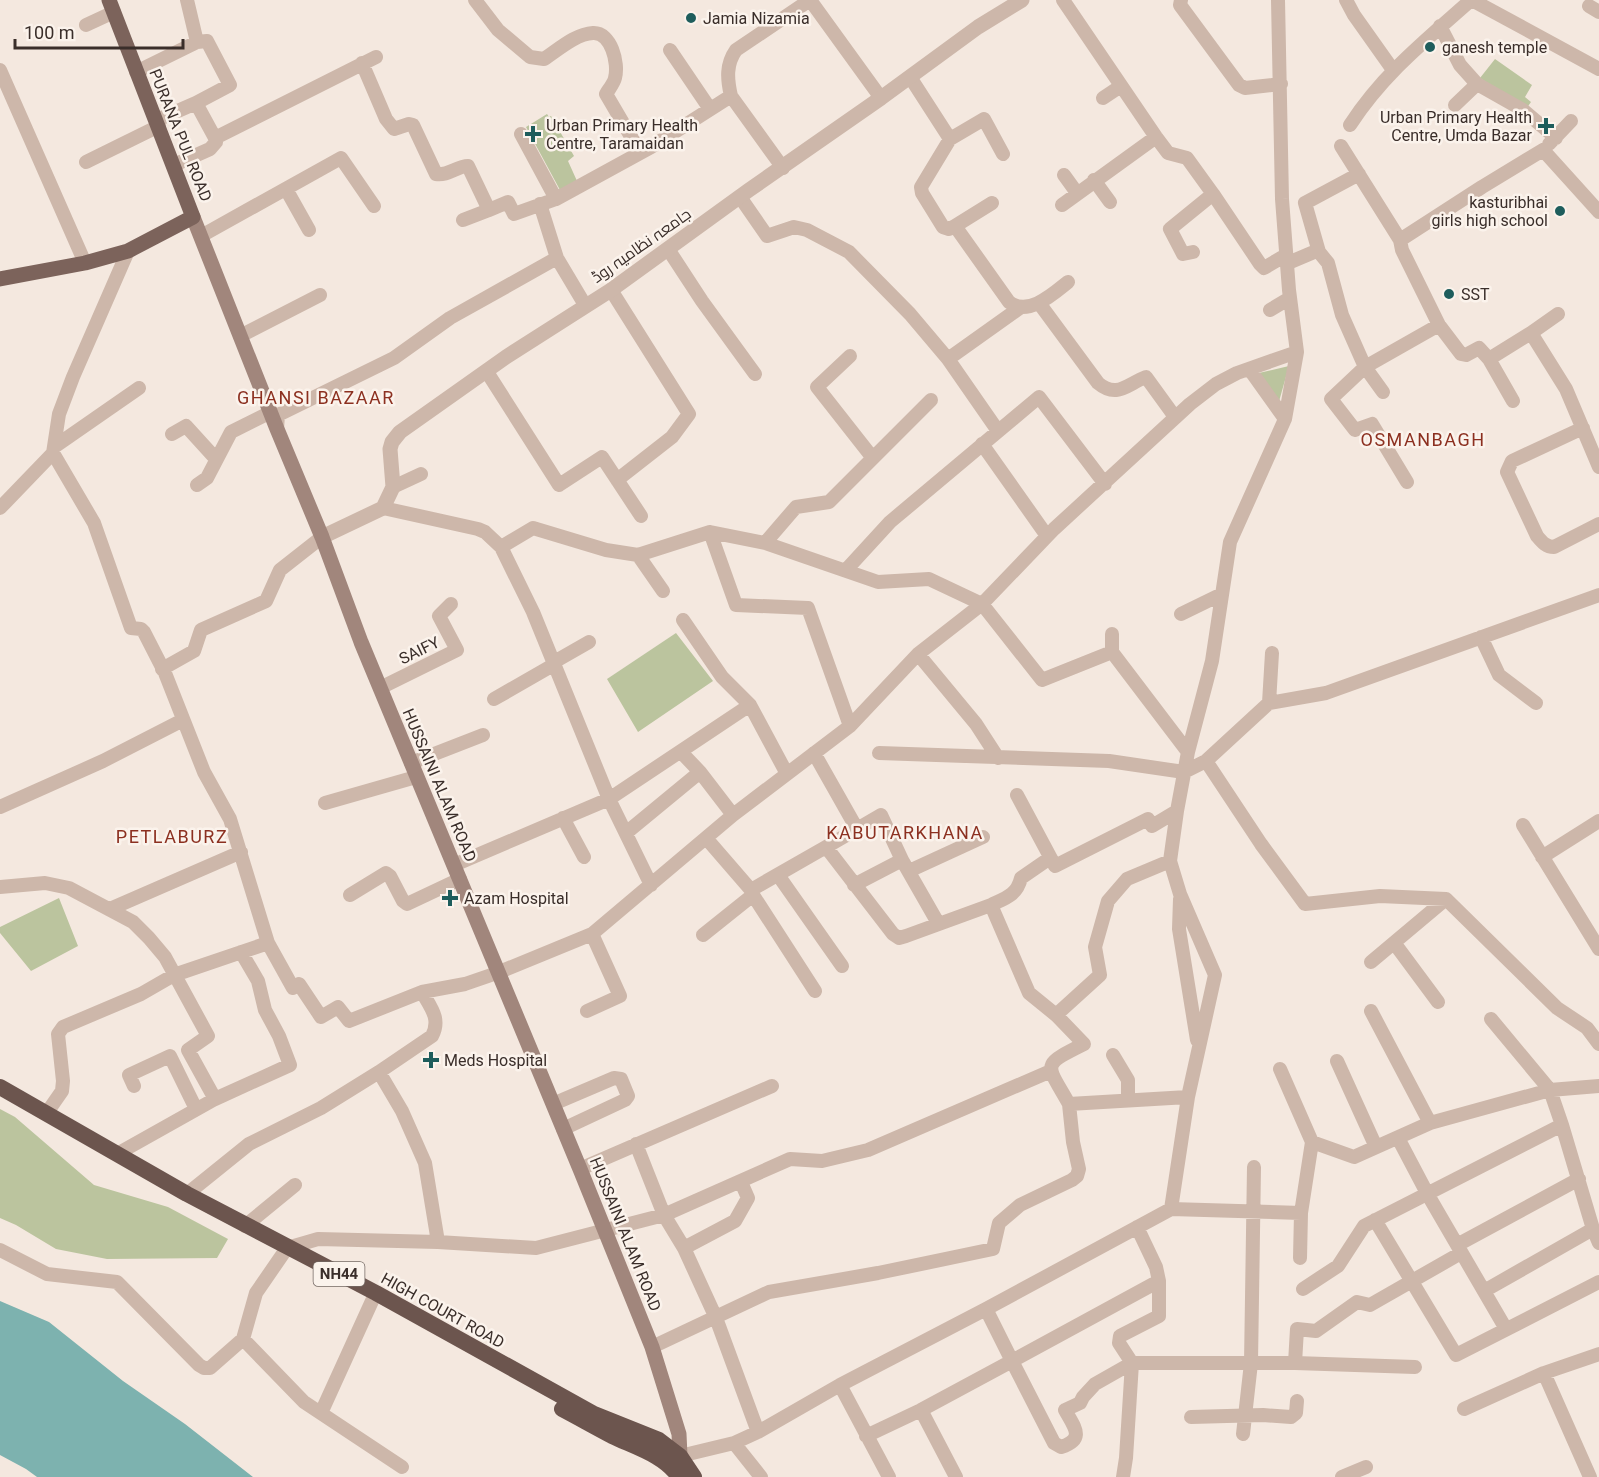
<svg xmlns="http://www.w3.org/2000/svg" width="1599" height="1477" viewBox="0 0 1599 1477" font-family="Roboto,Cairo,sans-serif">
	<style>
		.green { fill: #bbc49e }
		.water { fill: #7db2af }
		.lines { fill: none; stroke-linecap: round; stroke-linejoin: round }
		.minor { stroke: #cdb7aa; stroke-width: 14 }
		.tertiary { stroke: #cdb7aa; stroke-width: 15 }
		.secondary { stroke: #a1867c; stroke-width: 15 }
		.primary { stroke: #7c635b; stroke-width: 15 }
		.trunk { stroke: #6c554e; stroke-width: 16 }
		.poi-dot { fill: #1e5d5c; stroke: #fbf3ec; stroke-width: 2 }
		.labels { text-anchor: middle; stroke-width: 5; stroke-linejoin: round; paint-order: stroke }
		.shield { fill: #fbf3ec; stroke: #746964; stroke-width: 1.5 }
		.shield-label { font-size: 15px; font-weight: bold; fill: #3a2e2a }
		.poi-label { font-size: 16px; fill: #3a2e2a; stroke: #fbf3ec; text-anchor: start }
		.street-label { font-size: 16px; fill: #3a2e2a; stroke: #fbf3ec }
		.neighbourhood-label { font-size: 18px; letter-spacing: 1.5px; fill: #8c3020; stroke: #fbf3ec }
	</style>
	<rect width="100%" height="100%" fill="#f4e8df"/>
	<path class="green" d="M1495 59 1532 85 1525 97 1531 102 1526 109 1480 78Z
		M547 114 549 117 551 116 574 156 568 161 577 181 560 190 526 127Z
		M1289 366 1276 412 1250 375Z
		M676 633 713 681 638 732 607 679Z
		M59 898 78 946 31 971 0 933V927Z
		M0 1109 15 1117 94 1185 168 1207 228 1239 217 1258 107 1259 56 1249 16 1225 0 1218Z"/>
	<path class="water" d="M0 1301 49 1322 123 1381 185 1424 253 1477H37L26 1469 0 1455Z"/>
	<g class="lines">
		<path class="minor" d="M187 0 197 42
			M475 0 498 30 530 57 544 59C558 50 575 34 593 33 611 32 619 63 615 78 614 83 609 89 606 94L640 152
			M810 0 881 98
			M1063 0 1156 137 1168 153 1187 158 1213 194 1260 264 1264 268 1286 255
			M1181 0 1180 5 1239 85 1245 88 1281 84
			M1346 0 1354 15 1393 70
			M1472 0 1599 69
			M1589 6 1599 12
			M86 25 114 12
			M1440 26 1460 65 1477 84 1523 110 1556 138
			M670 50 710 109
			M362 63 386 119 394 129 409 124 413 125 436 174C448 176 457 166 468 166L489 210 508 202 514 214 556 199 651 147 731 96
			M0 70 85 263
			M136 72 197 42 207 41 230 85 196 103 157 120
			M910 77 950 139 921 187 922 193 943 227 949 229 955 226
			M1103 98 1121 86
			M1455 105 1477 84
			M1350 125C1383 74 1426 40 1471 0
			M521 134 556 199
			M215 138 376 57
			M950 139 984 119 1003 154
			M1549 144 1571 121
			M1341 146 1400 240
			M86 162 159 126
			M174 165 210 149 216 142 215 138 196 103
			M783 168 731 96C727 79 726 64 736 50L810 0
			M1064 175 1077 193
			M1094 180 1110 202
			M286 189 309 230
			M740 197 767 236 794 227 807 230 849 252 910 314 948 359 998 431
			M992 203 955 226 1009 302C1028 317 1053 294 1068 282
			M540 204 557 258
			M1062 205 1156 137
			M463 220 489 210
			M201 236 341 158 374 206
			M668 249 702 301 755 374
			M128 251 73 377 59 414 53 453 94 523 131 628 141 629 144 632 165 673 204 772 230 819 268 943 293 988 299 984 321 1017 338 1007 349 1021 422 992 465 984 497 973 592 934 733 815 850 726 918 654 982 604 1054 529 1190 404 1216 384 1237 373 1297 352
			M1193 252 1183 254 1170 229 1213 194
			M1319 252 1305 203 1359 174
			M1288 263 1314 252H1319L1328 263 1342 315 1365 367 1331 399 1355 430 1372 424 1407 482
			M611 290 689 414 672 437 617 480
			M1039 303 1098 383C1117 399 1127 384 1146 377L1175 417
			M1270 310 1290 298
			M1439 325 1461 354 1466 355 1479 348 1489 359 1531 333 1566 389 1599 467
			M1531 333 1558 314
			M240 336 320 295
			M850 356 817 387 872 457
			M948 359 1021 307
			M1489 359 1513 401
			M1250 370 1285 419
			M487 372 559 485 602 457 641 516
			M1383 392 1365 367 1439 325 1402 250 1400 240 1482 187 1543 150 1599 212
			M1583 428 1512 461 1507 472 1537 536C1542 542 1546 547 1554 547L1599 524
			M277 429 278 415 394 358 450 318 557 258 585 305
			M172 434 186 426 216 459
			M982 444 1047 536
			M54 447 139 388
			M197 485 207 478 231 432 271 412
			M393 487 421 474
			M0 508 53 453
			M383 508 478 529 485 532 501 547 533 612 609 799 651 885
			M710 532 736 605 808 608 850 726
			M765 543 796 507 829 502 931 400
			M501 547 533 528 606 550 638 555 710 532 765 543 878 582 929 579 982 604 1042 680 1112 652 1188 752
			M638 555 663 591
			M846 570 890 522 1039 397 1105 484
			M1181 614 1222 594
			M683 620 722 677 750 705 787 774
			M1112 634V652
			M1481 637 1499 675 1536 703
			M918 654 976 724 998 758
			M554 662 589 642
			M162 669 194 651 201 630 266 601 280 570 322 537
			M380 688 457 650 439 616 451 604
			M494 699 555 664
			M1269 703 1272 653
			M814 753 857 829 826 847 893 934 899 938 906 936 991 905 1029 993 1056 1015 1100 975 1095 947 1108 901 1127 879 1170 861
			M879 753 1109 761 1184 772 1206 761 1269 703 1326 693 1599 595
			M1206 761 1261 844 1305 904 1380 896 1446 899 1557 1008 1587 1028 1599 1044
			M411 763 483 735
			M700 772 733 815
			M1017 795 1055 866 1148 819 1152 826 1177 811
			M325 803 416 777
			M0 807 103 761 183 720
			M563 818 584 857
			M1523 825 1599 949
			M857 829 881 815 902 860 938 923
			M626 833 700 772 681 752
			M706 838 751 890 826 847
			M1542 857 1599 821
			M454 865 609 799 750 705
			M909 871 983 837
			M778 875 842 966
			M854 885 902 860
			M0 887 45 883 69 888 133 922 149 938 165 957 208 1036 188 1050 215 1099
			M350 895 386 873 390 876 403 901 407 904 460 879
			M1180 899 1179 929 1197 1040
			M991 905C1006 898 1017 895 1021 878L1050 858
			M110 909 241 852
			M703 935 753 895 815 991
			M1395 944 1438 1002
			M1371 962 1446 899
			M587 1011 620 996 592 934
			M1371 1011 1430 1123
			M1056 1015 1084 1044C1040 1066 1046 1063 1069 1104
			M1491 1019 1550 1090 1562 1125 1593 1229 1599 1243
			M1113 1055 1128 1080V1100
			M1337 1061 1376 1147
			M1280 1069 1312 1142 1354 1157 1430 1123 1550 1090 1599 1086
			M379 1072 402 1111 425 1163 438 1242
			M134 1086 129 1075 170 1056 196 1109
			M553 1104 614 1078 621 1079 628 1096 625 1100 563 1129
			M46 1114 62 1091 63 1081 58 1034 63 1027 141 994 174 975 268 943
			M1398 1138 1428 1195 1506 1329
			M636 1144 664 1215 684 1248 716 1318 758 1432
			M117 1154 215 1099 290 1065 279 1036 265 1010 258 981 241 952
			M580 1169 772 1086
			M187 1194 249 1144 321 1108 379 1072 432 1036C441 1019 431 1008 422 992
			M1171 1209 1301 1213
			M1375 1220 1456 1355 1599 1282
			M245 1226 295 1185
			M1457 1245 1579 1179
			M684 1248 735 1221 748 1198 741 1182
			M0 1250 47 1274 117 1282 199 1365 204 1368H210L243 1339
			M1300 1258 1301 1213 1312 1142
			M1159 1281 1012 1361 1054 1443 1061 1447C1086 1439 1074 1427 1065 1410L1080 1403 1083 1397 1095 1384 1132 1363H1295L1415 1367
			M1303 1289 1338 1266 1364 1226 1562 1125
			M1484 1291 1593 1229
			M652 1347 769 1292 878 1273 993 1249 999 1223 1020 1205 1072 1180 1077 1176 1079 1169 1073 1142 1069 1104 1188 1097
			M1295 1363 1297 1329 1316 1331 1357 1302 1370 1305 1461 1253
			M1544 1373 1599 1354
			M840 1385 889 1477
			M1464 1409 1544 1373 1590 1477
			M921 1410 1012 1361 986 1309
			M321 1413 372 1301
			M1191 1417 1263 1415 1291 1417 1296 1413 1297 1401
			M1243 1434 1251 1363 1254 1167
			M866 1436 921 1410 956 1477
			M734 1443 761 1477
			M680 1456 734 1443 758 1432 840 1385 986 1309 1171 1209 1188 1097 1215 975 1180 894 1170 861 1177 811 1188 752 1212 661 1230 542 1285 419 1297 352 1289 290 1282 199 1278 0
			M402 1467 304 1402 243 1339 256 1293 287 1248 318 1239 438 1242 536 1248 664 1215 790 1159 822 1161 868 1150 1051 1071
			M1123 1477 1126 1458 1132 1363 1119 1343 1120 1336 1159 1316V1281L1156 1267 1137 1227
			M1342 1477 1366 1467"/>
		<path class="tertiary" d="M322 537 383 508 393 487 390 449 392 442 400 432 506 357 611 290 749 190 881 98 978 27 1022 0"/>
		<path class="secondary" d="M193 217 277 429 322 537 361 642 580 1169 652 1347 679 1434 680 1456 675 1462"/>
		<path class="primary" d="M0 279 85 263 128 251 193 217 109 0"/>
		<path class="trunk" d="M0 1087 187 1194 376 1293 594 1414 659 1440 680 1456 694 1477
			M562 1409C579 1418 595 1427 612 1436 635 1447 664 1455 679 1477"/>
	</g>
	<g class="poi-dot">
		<circle cx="691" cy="18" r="6"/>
		<circle cx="1430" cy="47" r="6"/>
		<path d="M1543 117h6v6h6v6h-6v6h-6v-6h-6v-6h6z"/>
		<path d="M530 125h6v6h6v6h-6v6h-6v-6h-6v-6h6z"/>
		<circle cx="1560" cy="211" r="6"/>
		<circle cx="1449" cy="294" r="6"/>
		<path d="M447 889h6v6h6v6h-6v6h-6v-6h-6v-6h6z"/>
		<path d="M428 1051h6v6h6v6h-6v6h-6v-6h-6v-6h6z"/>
	</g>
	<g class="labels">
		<rect class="shield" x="313.5" y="1262" width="51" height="24" rx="4.5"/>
		<g class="shield-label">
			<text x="339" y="1279">NH44</text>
		</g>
		<g class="poi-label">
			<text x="703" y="24">Jamia Nizamia</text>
			<text x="1442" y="53">ganesh temple</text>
			<text x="1532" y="123" text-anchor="end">Urban Primary Health<tspan x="1532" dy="18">Centre, Umda Bazar</tspan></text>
			<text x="546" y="131">Urban Primary Health<tspan x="546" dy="18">Centre, Taramaidan</tspan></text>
			<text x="1548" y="208" text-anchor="end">kasturibhai<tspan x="1548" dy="18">girls high school</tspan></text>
			<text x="1461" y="300">SST</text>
			<text x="464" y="904">Azam Hospital</text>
			<text x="444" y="1066">Meds Hospital</text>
		</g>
		<g class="street-label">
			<text transform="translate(181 135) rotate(68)" y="6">PURANA PUL ROAD</text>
			<text transform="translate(641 245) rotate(-35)" y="6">جامعہ نظامیہ روڈ</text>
			<text transform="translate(419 650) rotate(-26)" y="6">SAIFY</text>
			<text transform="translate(440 785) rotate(67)" y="6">HUSSAINI ALAM ROAD</text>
			<text transform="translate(626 1234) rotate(68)" y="6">HUSSAINI ALAM ROAD</text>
			<text transform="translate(443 1310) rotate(29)" y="6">HIGH COURT ROAD</text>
		</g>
		<g class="neighbourhood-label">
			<text x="316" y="404">GHANSI BAZAAR</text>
			<text x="1423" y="446">OSMANBAGH</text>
			<text x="905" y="839">KABUTARKHANA</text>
			<text x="172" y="843">PETLABURZ</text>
		</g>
	</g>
	<path d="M15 39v9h168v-9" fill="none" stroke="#3a2e2a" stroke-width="3"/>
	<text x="24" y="39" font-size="18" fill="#3a2e2a" stroke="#fbf3ec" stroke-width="4.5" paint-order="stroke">100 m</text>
</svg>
